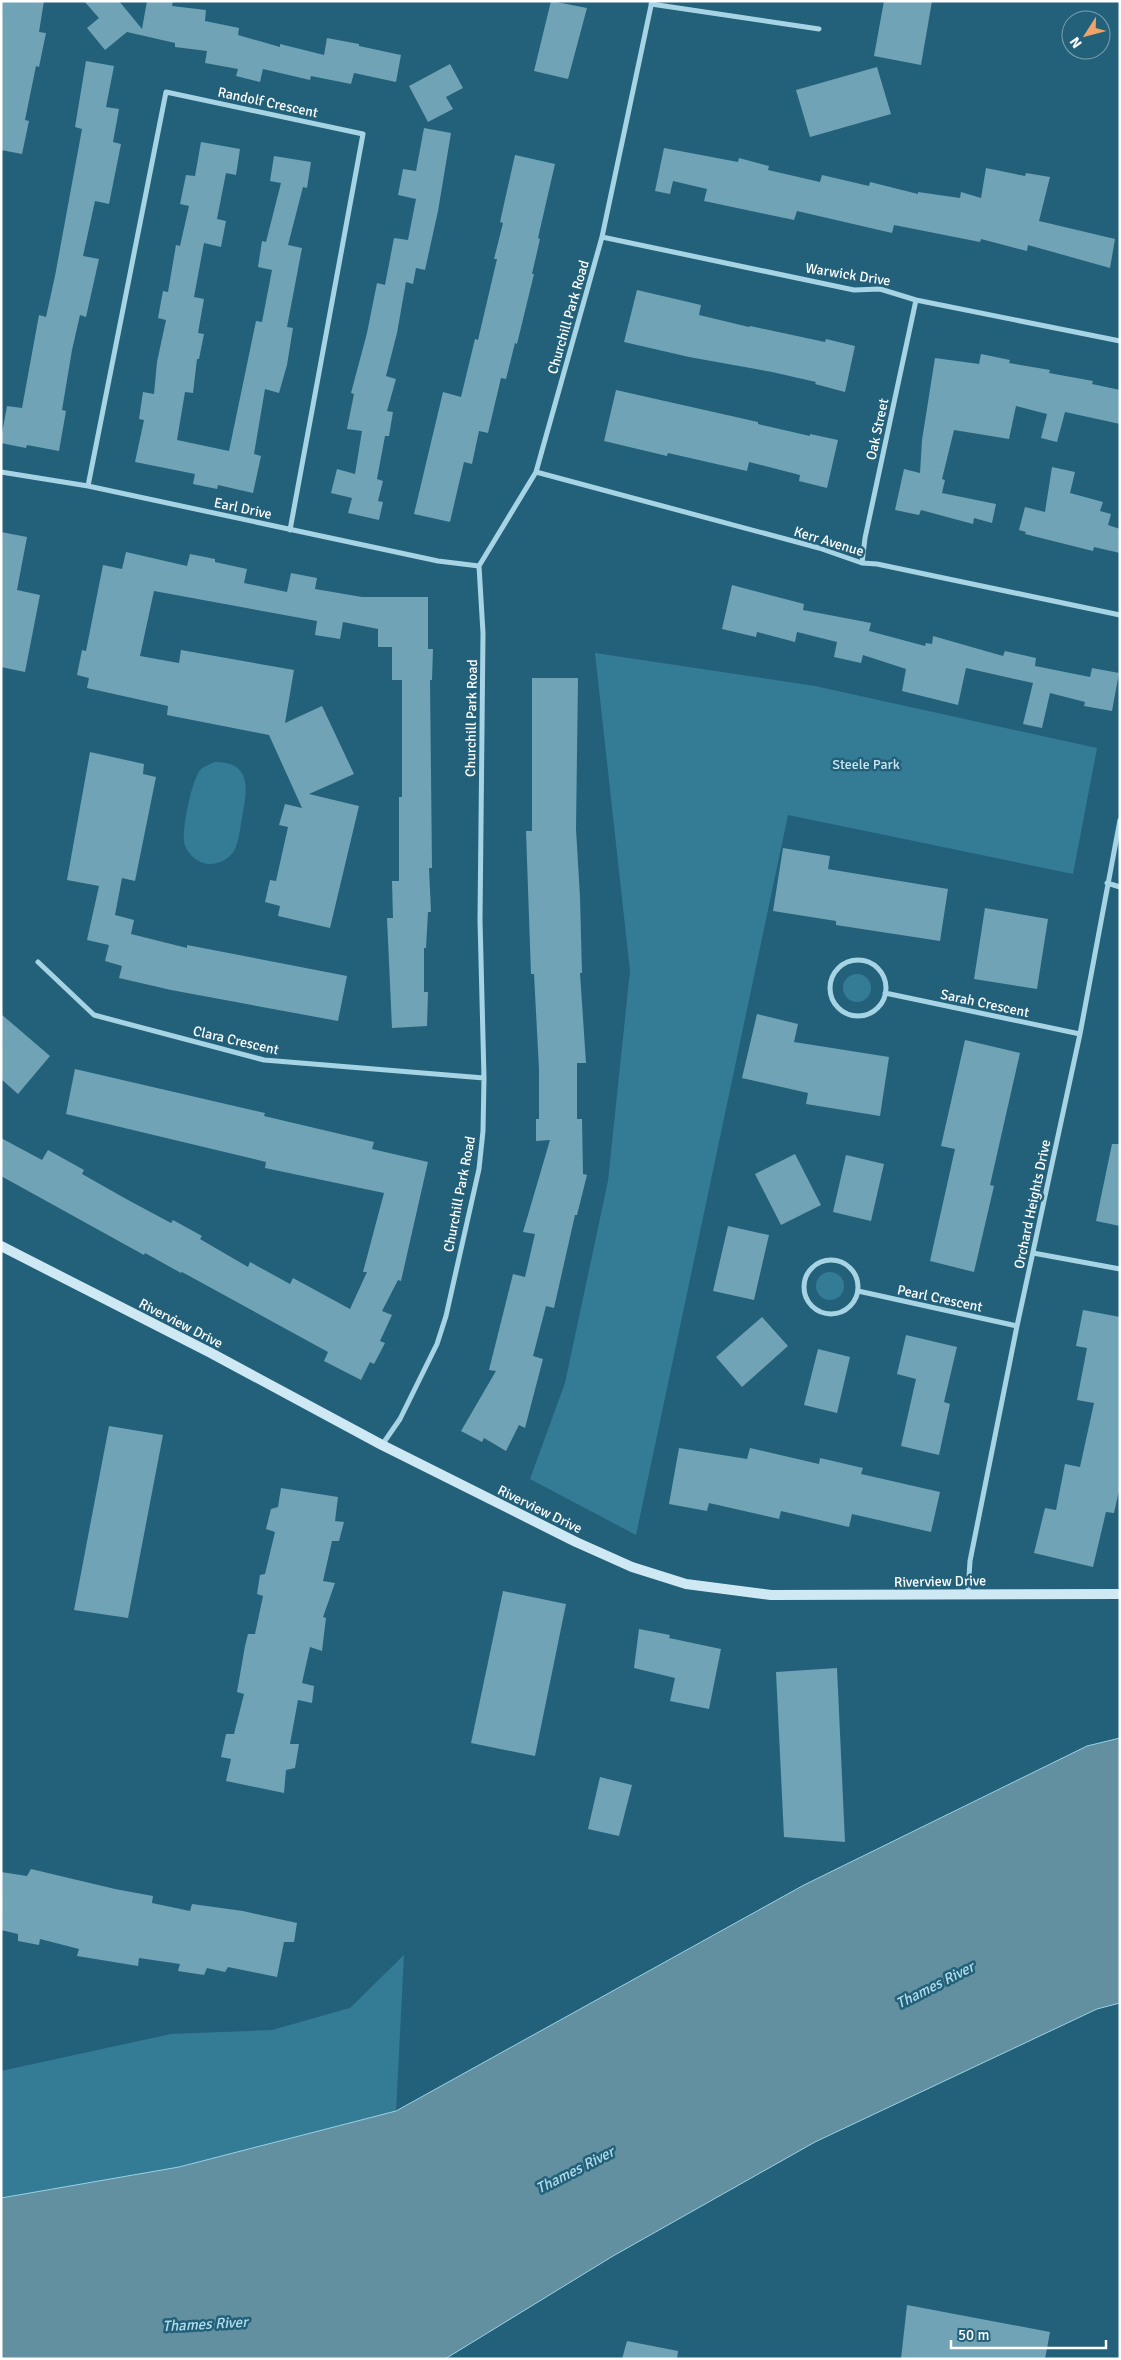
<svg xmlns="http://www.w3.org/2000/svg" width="1121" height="2360" viewBox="0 0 1121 2360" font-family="Signika,sans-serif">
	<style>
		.green { fill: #347c96 }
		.water { fill: #6290a0; stroke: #9ad2e5 }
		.building { fill: #70a3b6 }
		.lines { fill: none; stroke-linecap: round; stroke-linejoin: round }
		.street { stroke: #a6d4e4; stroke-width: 5 }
		.secondary { stroke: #cfe9f4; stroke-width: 10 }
		.labels { text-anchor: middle; stroke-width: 5; stroke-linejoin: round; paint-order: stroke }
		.street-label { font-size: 14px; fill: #fff; stroke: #23617a }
		.park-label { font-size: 14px; fill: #c9e8f4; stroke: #23617a }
		.water-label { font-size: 15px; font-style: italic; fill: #b1ddec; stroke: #23617a }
	</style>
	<rect width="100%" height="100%" fill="#23617a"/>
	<path class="green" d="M595 653 815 686 1097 748 1073 874 788 815 636 1535 530 1479 565 1383 608 1181 630 971Z
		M215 762C253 762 247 791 242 817 240 828 239 842 234 851 226 863 209 868 197 860 191 856 186 850 184 842 182 829 192 778 201 769 205 766 210 764 215 762Z
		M843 988a14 14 0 1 1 28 0a14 14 0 1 1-28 0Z
		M816 1286a14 14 0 1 1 28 0a14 14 0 1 1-28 0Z
		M404 1955 396 2111 179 2167 1 2198V2071L171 2034 272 2030 350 2008Z"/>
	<path class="water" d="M1120 1738V2003L1097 2009 815 2142 613 2256 445 2359H1V2198L179 2167 396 2111 804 1885 1087 1746Z"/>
	<path class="building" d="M1 1H44L39 32 46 33 39 67 36 66 25 120 29 121 22 154 1 150Z
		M84 1H119L142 29 147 1H173L172 6 206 10 205 21 239 28 238 35 280 47V44L324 55 327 38 359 44V46L401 55 396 82 354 73 351 84 311 76 310 80 263 69 260 82 236 76 238 69 205 63 207 51 175 47V43L127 32 105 50 87 28 99 18Z
		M551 1 587 8 568 79 534 71Z
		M884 1H932L921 65 874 56Z
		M86 61 114 66 106 107 119 109 113 142 121 144 109 204 95 201 83 256 99 259 86 317 80 315 72 350 62 410 66 411 59 451 27 445 26 448 1 443V439L7 406 22 408 39 315 46 317 55 276 82 129 75 127Z
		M450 64 463 88 446 97 453 109 428 122 409 86Z
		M877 67 891 114 810 137 796 90Z
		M424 128 451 133 438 211 425 270 416 268 413 284 406 282 397 333 386 376 396 379 387 411 393 412 389 436H385L377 479 383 481 378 501 383 502 379 520 348 513 352 498 331 493 337 469 355 474 362 431 347 429 354 394 351 393 367 333 377 283 385 285 394 238 408 240 416 199 398 195 403 169 416 171Z
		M201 142 240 149 236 175 226 173 217 219 226 221 221 247 204 243 194 297 204 299 198 333 204 334 199 359H197L193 393 185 392 177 440 229 451 256 321 262 322 272 270 258 267 262 241 266 242 281 183 270 181 274 156 311 162 307 188 303 187 288 245 302 248 287 327 293 328 287 365 279 393 265 389 254 454 261 456 253 493 218 485 217 489 193 484 195 474 135 462 144 420 139 419 143 392 154 394 157 362 166 320 158 318 163 291 168 292 176 245 180 246 189 206 180 204 186 175 195 176Z
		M664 148 738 162 739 158 769 166 768 170 820 182 822 175 869 186 870 182 918 194V192L960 198 961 192 981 198 986 168 1025 176 1026 173 1050 177 1039 221 1115 239 1110 268 1028 245 1027 251 981 239 980 242 894 225 892 233 797 211 794 220 704 201 707 189 673 181 670 194 655 191Z
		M515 155 555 164 538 238 540 239 532 274H534L517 344 515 343 506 379 501 378 488 433 479 431 472 464 464 462 450 522 414 514 443 392 461 397 475 339 478 340 497 259H494L503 223 500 222Z
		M637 290 701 305 699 315 749 327 750 326 825 342 826 339 855 346 845 392 815 384 816 382 772 372 689 357 624 342Z
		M981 354 1010 360 1009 363 1050 370 1049 373 1093 381 1092 384 1120 390V424L1065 412 1057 442 1041 438 1047 414 1016 406 1009 439 954 430 942 479 945 480 942 493 996 504 992 523 974 518 973 524 921 510 919 515 895 510 904 469 920 473 922 440 935 358 979 364Z
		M616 390 758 422V424L810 436V434L838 440 827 488 799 481 800 475 749 462 747 471 668 453 667 456 604 441Z
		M1052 467 1075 472 1070 493 1103 502 1100 511 1111 514 1108 525 1120 529V553L1094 547 1093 551 1025 534 1026 532 1019 530 1025 507 1045 512Z
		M1 532 27 537 17 590 40 595 25 672 1 667Z
		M126 552 187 566 190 554 215 559V562L247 569 244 583 287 592 291 573 317 578 315 589 362 597H428V649H433L432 680H430L432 868H429L431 912H428L426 948H424V992H428L427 1026 392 1028 387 918H393L392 881H399V797H402V680H392V647H378V629L343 622 340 639 315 635 317 621 154 591 140 656 179 663 181 650 294 670 285 723 322 706 354 774 309 794 359 806 330 928 278 916 280 906 265 902 270 880 276 881 288 827 279 825 285 804 302 808 269 735 167 715 168 706 87 688 89 678 77 675 82 650 86 651 103 565 122 569Z
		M732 585 804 604 803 610 871 623 869 631 925 646 926 643 932 644 933 636 1003 656 1005 651 1036 658 1035 666 1090 677 1092 668 1119 673 1112 711 1084 706 1085 702 1050 693 1042 728 1023 724 1033 683 966 668 958 705 902 691 906 669 863 655 861 663 834 657 837 642 797 632 795 642 757 632 756 637 722 629Z
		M532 678H578L576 829 580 897 582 973H580L586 1063H577V1119H582L583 1174 587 1175 577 1215H575L554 1308 546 1306 533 1356 543 1359 525 1428 519 1425 506 1451 484 1438 482 1442 461 1431 496 1371 489 1370 513 1274 525 1277 535 1234 523 1232 550 1140 536 1141V1119H539V1069L534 974H531L526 831H532Z
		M90 752 144 764 143 774 156 777 135 881 122 878 115 915 134 920 131 934 187 948V945L347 976 338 1021 171 990 119 978 122 966 105 961 109 945 87 940 99 886 67 880Z
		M783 848 830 856 828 869 948 889 940 941 836 925V921L773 911Z
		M985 908 1048 919 1037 989 974 979Z
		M1 1014 50 1056 18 1094 1 1079Z
		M757 1014 798 1024 794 1042 889 1057 880 1116 806 1104 808 1093 742 1078Z
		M965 1040 1020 1053 990 1185 994 1186 974 1272 930 1261 955 1149 941 1146Z
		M75 1069 265 1113 264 1116 374 1142 372 1149 428 1162 401 1281 398 1280 382 1311 392 1315 380 1341 385 1343 374 1364 370 1362 361 1380 324 1361 328 1352 182 1272 181 1273 145 1253 144 1255 1 1176V1138L42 1160 48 1150 84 1170 82 1174 128 1200 171 1223 173 1220 202 1236 200 1239 248 1267 250 1262 290 1284 293 1278 350 1309 367 1272H363L384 1193 265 1168 266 1162 66 1114Z
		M1112 1144H1120V1226L1096 1221Z
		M795 1154 821 1205 781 1225 755 1174Z
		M846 1155 884 1164 871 1221 833 1212Z
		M728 1226 769 1235 754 1300 713 1291Z
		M1083 1310 1120 1317V1486L1114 1513 1106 1512 1093 1567 1034 1553 1045 1508 1056 1510 1065 1464 1080 1467 1094 1403 1077 1400 1087 1348 1076 1346Z
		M762 1317 788 1346 742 1387 716 1357Z
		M906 1335 957 1347 944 1402 950 1404 939 1455 901 1446 916 1379 897 1374Z
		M818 1349 850 1357 837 1413 804 1405Z
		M109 1426 163 1435 128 1618 74 1610Z
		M679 1448 747 1459 750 1448 819 1464 820 1458 863 1468 861 1474 940 1492 931 1532 852 1514 849 1527 781 1511 779 1519 709 1503 707 1511 669 1504Z
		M281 1488 338 1497 335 1521 344 1522 339 1541H332L323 1581 335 1583 323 1617 326 1618 322 1651 310 1647 302 1683 314 1686 312 1703 298 1700 290 1744H299L295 1768 286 1770 284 1793 226 1781 231 1759 221 1757 226 1734H234L244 1694 237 1692 245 1646 248 1634H255L263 1596 257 1594 260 1575 265 1574 275 1532 266 1529 271 1509 278 1507Z
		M503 1591 566 1604 535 1756 471 1743Z
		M639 1629 670 1635 669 1638 721 1649 709 1709 670 1701 675 1678 634 1668Z
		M837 1668 845 1842 784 1837 776 1672Z
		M600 1777 632 1785 619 1836 588 1829Z
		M31 1869 115 1889 153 1896 152 1903 190 1911 192 1904 243 1911 297 1923 294 1942H284L277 1977 228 1967 225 1972 207 1968 204 1975 178 1971 180 1964 139 1958 138 1966 77 1956 79 1949 40 1939 39 1945 18 1941V1934L1 1930V1872L27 1876Z
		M907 2305 1050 2332 1045 2359H901Z
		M627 2341 678 2351 677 2359H622Z"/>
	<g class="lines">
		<path class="street" d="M651 4 819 29
			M602 237 854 290 880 289 916 300 1120 341
			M1 472 88 486 438 561 479 566
			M536 472 819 548 862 563 877 564 1120 615
			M88 486 166 92 363 134 290 530
			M862 563 865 538 916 300
			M1107 883 1120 887
			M830 988a28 28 0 1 1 56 0a28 28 0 1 1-56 0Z
			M38 962 94 1015 264 1060 484 1078
			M885 993 1080 1034
			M1033 1253 1120 1269
			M804 1287a27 27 0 1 1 54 0a27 27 0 1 1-54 0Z
			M858 1291 1017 1326
			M382 1445 400 1419 437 1344 446 1316 479 1169 483 1131 484 1078 480 920 483 633 479 566 536 472 602 237 652 1
			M968 1593 970 1561 1017 1326 1080 1034 1120 820"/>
		<path class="secondary" d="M1 1246 211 1353 382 1445 576 1542 632 1567 686 1584 771 1595 1120 1594"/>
	</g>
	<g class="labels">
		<g class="street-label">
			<text transform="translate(268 102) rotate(12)" y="5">Randolf Crescent</text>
			<text transform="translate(848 274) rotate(9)" y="5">Warwick Drive</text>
			<text transform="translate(568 317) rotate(-74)" y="5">Churchill Park Road</text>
			<text transform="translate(877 429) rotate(-78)" y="5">Oak Street</text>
			<text transform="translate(243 508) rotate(12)" y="5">Earl Drive</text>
			<text transform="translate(829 541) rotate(17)" y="5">Kerr Avenue</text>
			<text transform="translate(471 718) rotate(-89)" y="5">Churchill Park Road</text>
			<text transform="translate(985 1003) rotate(12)" y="5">Sarah Crescent</text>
			<text transform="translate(236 1040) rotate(13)" y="5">Clara Crescent</text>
			<text transform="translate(459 1194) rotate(-79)" y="5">Churchill Park Road</text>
			<text transform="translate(1032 1204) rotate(-78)" y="5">Orchard Heights Drive</text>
			<text transform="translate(940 1298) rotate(12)" y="5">Pearl Crescent</text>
			<text transform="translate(181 1323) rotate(27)" y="5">Riverview Drive</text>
			<text transform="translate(540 1509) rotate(26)" y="5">Riverview Drive</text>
			<text transform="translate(940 1581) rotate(-1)" y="5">Riverview Drive</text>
		</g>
		<g class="park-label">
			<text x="866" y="769">Steele Park</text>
		</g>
		<g class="water-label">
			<text transform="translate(935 1985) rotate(-27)" y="5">Thames River</text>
			<text transform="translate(575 2170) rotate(-27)" y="5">Thames River</text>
			<text transform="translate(205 2324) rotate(-3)" y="5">Thames River</text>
		</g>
	</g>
	<rect width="1121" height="2360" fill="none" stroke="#ffffff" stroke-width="5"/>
	<g transform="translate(1086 35) rotate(234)"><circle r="24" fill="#23617a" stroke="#7ba0af"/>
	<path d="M0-4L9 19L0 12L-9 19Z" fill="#efa369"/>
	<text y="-8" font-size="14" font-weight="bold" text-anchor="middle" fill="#ffffff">N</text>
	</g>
	<path d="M951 2340v8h155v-8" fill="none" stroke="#ffffff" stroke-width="2.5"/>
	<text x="958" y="2340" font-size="15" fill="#ffffff" stroke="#23617a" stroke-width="4" paint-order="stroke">50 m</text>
</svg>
